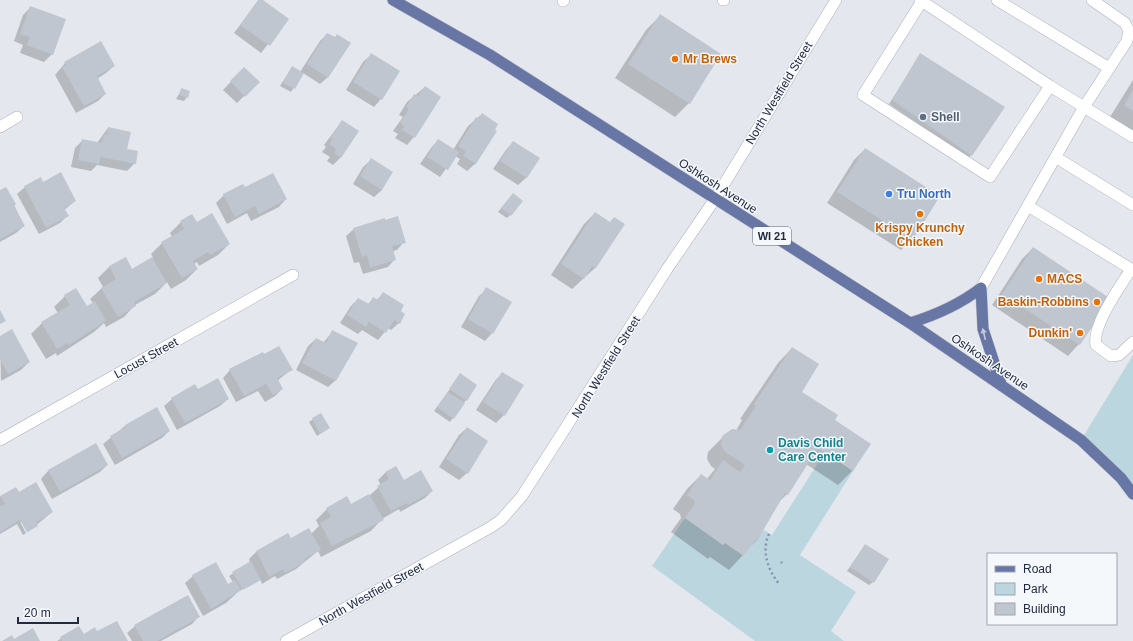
<svg xmlns="http://www.w3.org/2000/svg" width="1133" height="641" viewBox="0 0 1133 641" font-family="Helvetica,sans-serif">
	<style>
		.green { fill: #bcd6e0 }
		.shadow { fill: #0003 }
		.building { fill: #bfc6cf }
		.lines { fill: none; stroke-linecap: round; stroke-linejoin: round }
		.service-casing { stroke: #aaafba; stroke-width: 12 }
		.minor-casing { stroke: #aaafba; stroke-width: 12 }
		.primary-casing { stroke: #c1c3ca; stroke-width: 12 }
		.path { stroke: #8392b3; stroke-width: 2.5; stroke-dasharray: 2 3; stroke-linecap: butt }
		.service { stroke: #fff; stroke-width: 11 }
		.minor { stroke: #fff; stroke-width: 11 }
		.primary { stroke: #6776a5; stroke-width: 11 }
		.oneway { fill: #c3cadc }
		.food-dot { fill: #e8710a; stroke: #f5f8fa; stroke-width: 1.5 }
		.service-dot { fill: #5c6f8a; stroke: #f5f8fa; stroke-width: 1.5 }
		.shop-dot { fill: #3f7fe0; stroke: #f5f8fa; stroke-width: 1.5 }
		.culture-dot { fill: #0f9aa8; stroke: #f5f8fa; stroke-width: 1.5 }
		.labels { text-anchor: middle; stroke-width: 3; stroke-linejoin: round; paint-order: stroke }
		.shield { fill: #f5f8fa; stroke: #616878; stroke-width: 1 }
		.shield-label { font-size: 11px; font-weight: bold; fill: #222a41 }
		.food-label { font-size: 12px; font-weight: bold; fill: #c56008; stroke: #f5f8fa; text-anchor: start }
		.street-label { font-size: 12px; fill: #222a41; stroke: #f5f8fa }
		.service-label { font-size: 12px; font-weight: bold; fill: #4e5e75; stroke: #f5f8fa; text-anchor: start }
		.shop-label { font-size: 12px; font-weight: bold; fill: #366cbe; stroke: #f5f8fa; text-anchor: start }
		.culture-label { font-size: 12px; font-weight: bold; fill: #0d838f; stroke: #f5f8fa; text-anchor: start }
	</style>
	<rect width="100%" height="100%" fill="#e4e8ee"/>
	<path class="green" d="M1133 355V494L1081 440Z
		M825 452 853 471 800 555 856 592 831 631 844 641H755L652 566 685 518 723 545 725 543 744 556 764 530 772 535Z"/>
	<path class="shadow" d="M259 0 288 19 261 53 234 33Z
		M31 7 52 54 44 62 20 53 23 45 14 41 23 15Z
		M660 16 689 103 675 117 615 78 646 30Z
		M327 34 328 77 320 84 303 73 291 92 280 86 292 67 300 72 320 41Z
		M371 55 381 99 374 107 346 90 363 62Z
		M920 55 1003 107 968 159 889 104Z
		M65 63 114 66 106 73 97 79 105 94 98 101 76 113 55 75Z
		M244 68 258 82 237 103 223 90Z
		M1133 80V142L1105 125Z
		M425 87 414 137 407 145 395 138 398 134 393 131 403 117 399 115 407 102Z
		M182 89 187 97 184 101 176 99Z
		M482 114 495 131 475 164 467 171 457 164 460 159 455 156 440 177 420 164 431 148 438 140 453 150 468 126Z
		M342 121 358 132 340 158 333 165 327 161 330 157 322 152 326 147 324 145Z
		M108 128 135 163 127 171 97 165 91 171 71 167 75 148 83 140 97 143Z
		M513 142 538 158 526 178 518 185 493 169 506 150Z
		M865 149 912 239 901 250 827 203 854 160Z
		M371 160 382 190 374 197 353 184 363 167Z
		M43 183 75 201 64 210 67 216 60 223 39 234 17 194 25 187Z
		M243 185 244 189 286 199 279 207 251 221 247 213 227 224 216 203 224 195Z
		M6 188 24 226 16 233 0 242V191Z
		M513 194 510 215 507 218 498 212Z
		M595 213 610 223 624 224 595 268 572 289 551 275 584 224Z
		M181 222 196 223 229 244 218 255 199 266 197 262 194 264 197 269 186 280 171 289 167 282 155 294 135 305 124 317 106 327 104 323 94 332 57 356 56 353 46 359 31 334 42 323 58 313 54 307 65 296 86 307 93 303 90 299 103 287 98 278 109 267 125 258 132 270 153 258 151 254 162 243 172 237 170 233Z
		M354 229 404 242 397 250 393 251 395 259 388 267 363 274 359 262 354 263 346 236Z
		M1033 248 1079 344 1068 356 992 305 1022 259Z
		M487 289 492 333 485 341 461 327 479 296Z
		M383 293 399 312V323L391 330 388 328 378 340 362 330 358 334 340 323 351 306 358 299 367 305 373 299 376 301Z
		M333 331 336 380 328 387 296 370 308 346 316 339 323 343Z
		M0 337 29 362 21 370 1 381Z
		M792 348 801 392 833 421 853 470 838 485 806 464 787 494 777 504 758 539 729 570 710 557 708 559 671 532 681 518 680 514 673 509 687 489 701 475 707 479 715 469 711 466 707 459 708 452 723 437 736 431 742 420 740 419 778 363Z
		M264 355 291 370 278 380 282 389 275 396 265 402 258 391 236 402 223 378 230 370Z
		M502 373 504 415 496 423 476 410 495 381Z
		M460 375 466 400 450 422 434 411Z
		M197 390 228 399 220 406 177 430 164 406 172 399Z
		M157 409 169 431 162 438 115 465 103 444 125 426Z
		M321 414 329 428 317 436 309 422Z
		M467 428V473L459 480 439 467 459 435Z
		M96 444 107 465 100 472 52 499 41 479 48 471Z
		M396 467 403 481 432 491 425 498 400 512 399 509 382 519 371 531 321 557 318 551 296 569 277 579 275 576 262 584 260 579 238 592 226 603 203 616 185 583 193 576 227 585 233 582 229 576 250 563 249 559 256 552 288 535 290 540 311 534 319 526 316 520 327 509 351 505 369 496 381 485 378 480 385 473Z
		M18 493 52 512 28 532 22 522H20L26 533 23 535 17 524 0 534V497Z
		M865 545 873 582 869 585 847 571Z
		M199 616 192 624 161 641H132L127 633 135 626Z
		M79 627 83 635 97 633 127 641H57Z"/>
	<path class="building" d="M258 0H263L289 19 270 46 240 25Z
		M30 6 66 19 53 55 27 45 30 37 20 34Z
		M660 14 721 54 690 104 628 64Z
		M327 33 335 37 337 34 351 43 328 78 307 64Z
		M101 41 115 66 97 76 106 94 84 106 62 67 66 65 64 62Z
		M371 53 400 71 382 100 353 82Z
		M920 53 1005 107 972 156 892 100Z
		M292 66 304 73 295 89 283 83Z
		M244 67 260 82 245 97 230 81Z
		M425 86 441 97 415 138 402 130 404 126 400 123 409 109 406 107 414 94 418 96Z
		M181 88 190 91 188 98 179 95Z
		M1133 90V111L1124 105Z
		M482 113 498 124 495 130 497 131 476 164 463 156 466 152 458 146 476 117 478 119Z
		M342 120 359 131 341 158 334 153 336 149 329 144 333 139 330 138Z
		M108 127 131 132 127 149 138 151 136 164 101 157 99 164 78 160 82 139 102 143 104 134 107 135Z
		M438 139 459 152 448 170 427 157Z
		M513 141 540 158 527 178 500 161Z
		M865 148 940 196 913 240 837 192Z
		M371 158 393 172 382 190 360 176Z
		M61 172 76 201 64 208 69 216 46 228 24 186 41 177 43 182Z
		M273 173 287 199 259 214 255 206 235 217 223 194 243 184 245 187Z
		M6 187 16 204 14 206 25 226 0 239V190Z
		M513 193 523 201 511 216 501 208Z
		M595 212 610 222 614 217 625 224 596 268 592 266 584 279 561 264Z
		M212 213 230 244 210 255 208 252 193 261 198 269 182 278 161 242 184 229 180 221 192 214 197 222Z
		M398 216 406 243 392 246 396 260 370 268 367 255 362 257 353 228 385 218V220Z
		M1033 247 1111 299 1080 345 1002 294Z
		M126 257 132 269 152 257 167 283 134 302 136 306 118 317 101 288 116 279 109 266Z
		M486 287 512 302 493 334 468 319Z
		M76 288 87 306 95 301 106 321 69 345 67 343 57 349 41 322 70 305 64 295Z
		M383 292 404 305 401 311 405 314 400 324 394 320 386 333 369 322 366 327 347 315 358 298 369 304 373 297 378 300Z
		M0 310 6 321 0 324Z
		M12 329 30 362 8 374 0 359V336Z
		M332 330 358 343 336 381 302 363 316 338 326 343Z
		M279 346 293 370 277 378 283 389 273 395 266 384 244 396 229 369 263 352 264 354Z
		M792 347 819 364 802 392 838 415 835 420 871 444 853 471 818 448 788 495 785 493 758 539 755 541 744 556 725 543 723 545 685 518 695 503 694 500 687 495 701 474 710 480 723 460 740 472 745 465 725 452 721 445 722 436 732 429 740 430 756 406 754 404Z
		M502 372 524 385 505 416 483 402Z
		M460 373 477 385 467 401 449 389Z
		M218 378 229 399 185 423 171 398 195 384 198 389Z
		M448 392 465 403 454 419 437 407Z
		M157 407 170 431 122 458 110 436 126 427 125 425Z
		M321 413 330 428 320 434 312 418Z
		M467 427 488 441 468 474 446 459Z
		M96 443 108 465 60 492 48 470Z
		M396 466 404 480 421 470 433 491 408 505 407 503 391 511 377 486 389 479 385 472Z
		M36 482 53 512 36 522 38 526 27 532 20 520 0 532V506L5 504 0 496 16 487 19 492Z
		M369 494 384 520 332 546 320 523 331 517 326 508 347 496 351 504Z
		M309 528 321 550 304 559 305 562 285 573 283 569 269 577 256 551 288 533 291 538Z
		M865 544 889 559 874 583 850 567Z
		M251 561 261 580 243 590 232 572Z
		M216 562 228 584 235 580 241 590 211 609 192 575Z
		M188 595 200 617 157 641H143L134 625Z
		M117 621 128 641H62L60 637 79 626 84 634 95 627 97 631Z
		M33 628 40 641H2L12 635 14 639Z"/>
	<g class="lines">
		<defs>
			<path id="service" d="M723 0H724
				M920 0 1050 86 990 177 863 95 922 1
				M997 0 1109 68
				M1092 0 1125 23 1129 31 1127 41 1084 107 1133 137
				M563 1 564 0
				M1057 158 1133 205
				M1028 206 1131 269
				M1133 271 1131 269C1120 287 1092 325 1096 345L1111 356 1119 355 1133 342
				M981 288 1084 107 1050 86"/>
			<path id="minor" d="M0 127 17 117
				M0 440 293 275
				M286 641 491 527 501 520 522 496 667 269 715 199 836 0"/>
			<path id="primary" d="M393 0 490 55 910 323 1081 440 1121 478 1133 494
				M910 323C936 315 959 305 981 288L983 329 1001 384"/>
		</defs>
		<use href="#service" class="service-casing"/>
		<use href="#minor" class="minor-casing"/>
		<use href="#primary" class="primary-casing"/>
		<path class="path" d="M769 534C761 551 768 571 780 585
			M781 562 782 563"/>
		<use href="#service" class="service"/>
		<use href="#minor" class="minor"/>
		<use href="#primary" class="primary"/>
	</g>
	<defs><path id="oneway-solid" d="M-6-.8H1V-3.2L6.5 0L1 3.2V.8H-6Z"/></defs>
	<use class="oneway" href="#oneway-solid" transform="translate(984 334) rotate(-103)"/>
	<g class="food-dot">
		<circle cx="675" cy="59" r="4"/>
		<circle cx="920" cy="214" r="4"/>
		<circle cx="1039" cy="279" r="4"/>
		<circle cx="1097" cy="302" r="4"/>
		<circle cx="1080" cy="333" r="4"/>
	</g>
	<circle class="service-dot" cx="923" cy="117" r="4"/>
	<circle class="shop-dot" cx="889" cy="194" r="4"/>
	<circle class="culture-dot" cx="770" cy="450" r="4"/>
	<g class="labels">
		<rect class="shield" x="753" y="227" width="38" height="18" rx="3"/>
		<g class="shield-label">
			<text x="772" y="240">WI 21</text>
		</g>
		<g class="food-label">
			<text x="683" y="63">Mr Brews</text>
			<text x="920" y="232" text-anchor="middle">Krispy Krunchy<tspan x="920" dy="14">Chicken</tspan></text>
			<text x="1047" y="283">MACS</text>
			<text x="1089" y="306" text-anchor="end">Baskin-Robbins</text>
			<text x="1072" y="337" text-anchor="end">Dunkin'</text>
		</g>
		<g class="street-label">
			<text transform="translate(779 93) rotate(-59)" y="4">North Westfield Street</text>
			<text transform="translate(718 186) rotate(33)" y="4">Oshkosh Avenue</text>
			<text transform="translate(146 358) rotate(-29)" y="4">Locust Street</text>
			<text transform="translate(990 362) rotate(34)" y="4">Oshkosh Avenue</text>
			<text transform="translate(606 367) rotate(-58)" y="4">North Westfield Street</text>
			<text transform="translate(371 594) rotate(-29)" y="4">North Westfield Street</text>
		</g>
		<g class="service-label">
			<text x="931" y="121">Shell</text>
		</g>
		<g class="shop-label">
			<text x="897" y="198">Tru North</text>
		</g>
		<g class="culture-label">
			<text x="778" y="447">Davis Child<tspan x="778" dy="14">Care Center</tspan></text>
		</g>
	</g>
	<rect x="987" y="553" width="130" height="72" fill="#f5f8fa" stroke="#a1a6b0"/>
	<rect x="995" y="566" width="20" height="6" fill="#6776a5" stroke="#a1a6b0"/>
	<text x="1023" y="573" font-size="12" fill="#222a41">Road</text>
	<rect x="995" y="583" width="20" height="12" fill="#bcd6e0" stroke="#a1a6b0"/>
	<text x="1023" y="593" font-size="12" fill="#222a41">Park</text>
	<rect x="995" y="603" width="20" height="12" fill="#bfc6cf" stroke="#a1a6b0"/>
	<text x="1023" y="613" font-size="12" fill="#222a41">Building</text>
	<path d="M18 617v6h60v-6" fill="none" stroke="#222a41" stroke-width="2"/>
	<text x="24" y="617" font-size="12" fill="#222a41" stroke="#f5f8fa" stroke-width="3" paint-order="stroke">20 m</text>
</svg>
